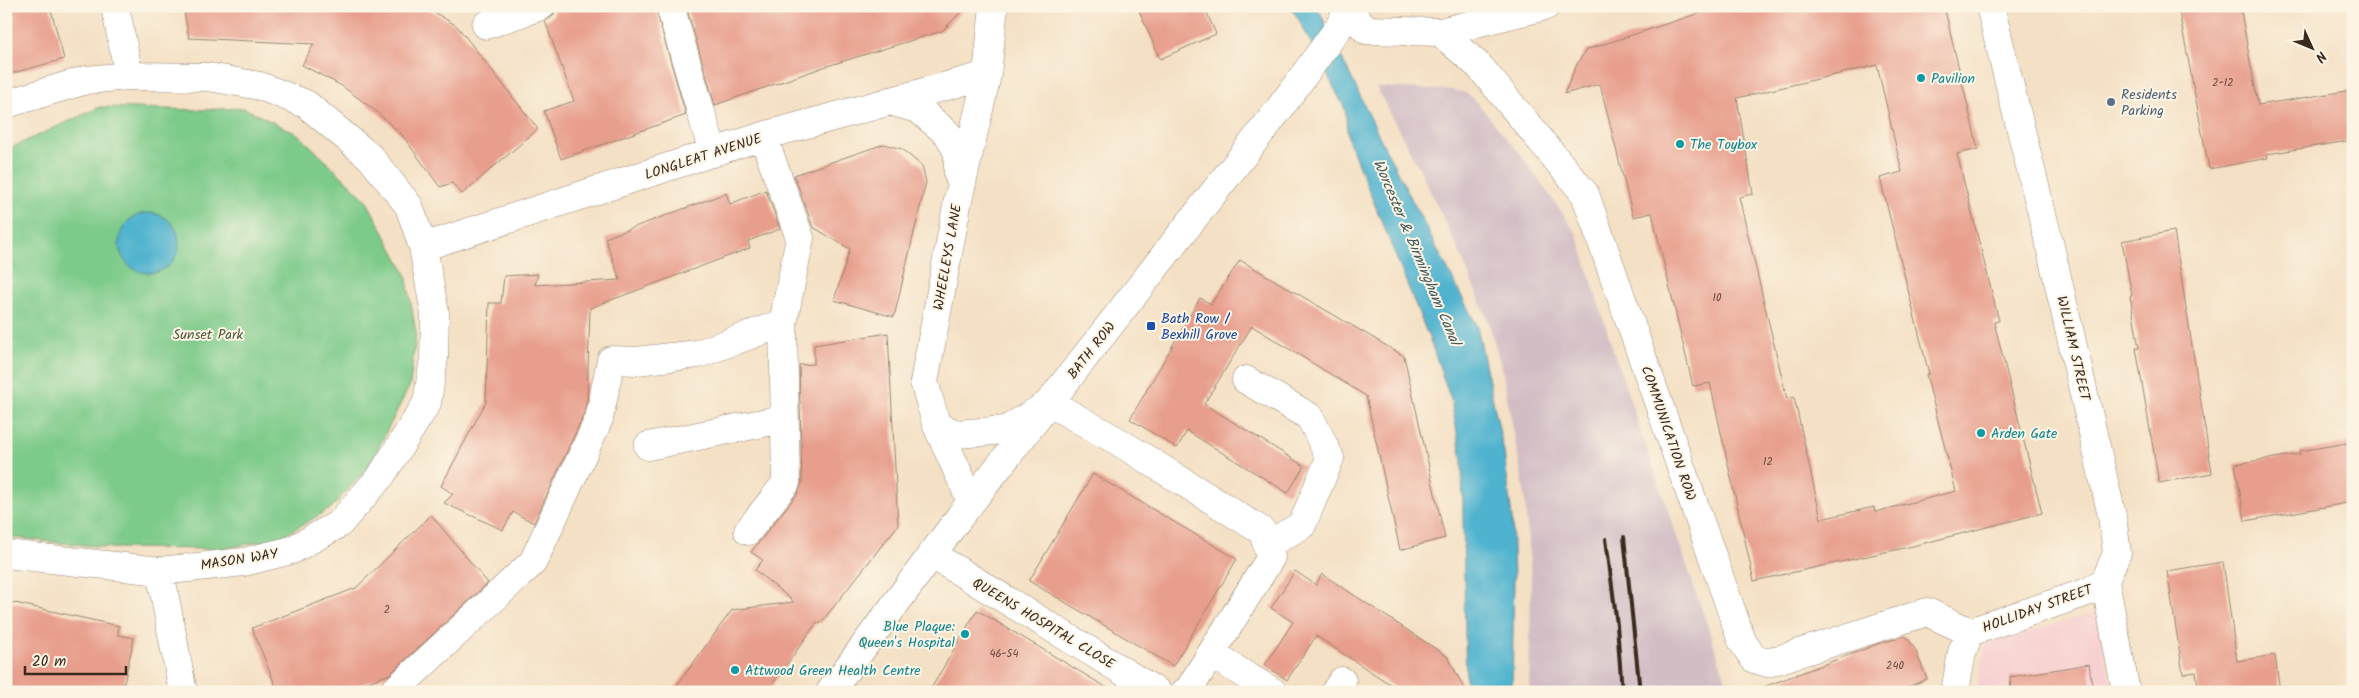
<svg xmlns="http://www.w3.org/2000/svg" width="2359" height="698" viewBox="0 0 2359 698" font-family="Kalam,sans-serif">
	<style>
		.built { fill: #f7cfd0 }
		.industrial { fill: #d2bdc5 }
		.green { fill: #7dcb8a; stroke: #5c7a54 }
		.water { fill: #50b3cf; stroke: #466e76 }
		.building { fill: #e89e8c; fill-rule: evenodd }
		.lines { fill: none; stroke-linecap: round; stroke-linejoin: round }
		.minor-casing { stroke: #988571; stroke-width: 29 }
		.major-casing { stroke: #988571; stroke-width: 29 }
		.minor { stroke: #fff; stroke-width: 28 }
		.major { stroke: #fff; stroke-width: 28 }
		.rail { stroke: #3b2a1e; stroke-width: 4 }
		.culture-dot { fill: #0f9aa8; stroke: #fcf5e5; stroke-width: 2 }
		.service-dot { fill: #5c6f8a; stroke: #fcf5e5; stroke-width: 2 }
		.transit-dot { fill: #1a4fb4; stroke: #fcf5e5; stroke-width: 2 }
		.labels { text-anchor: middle; stroke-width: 4; stroke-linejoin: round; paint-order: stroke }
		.number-label { font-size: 11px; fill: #66473a }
		.culture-label { font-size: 14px; fill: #0d838f; stroke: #fcf5e5; text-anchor: start }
		.service-label { font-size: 14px; fill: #4e5e75; stroke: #fcf5e5; text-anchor: start }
		.street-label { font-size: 14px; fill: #3b2a1e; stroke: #fcf5e5 }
		.transit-label { font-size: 14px; fill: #164399; stroke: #fcf5e5; text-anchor: start }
		.park-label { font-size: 14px; fill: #4f5a3e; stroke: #fcf5e5 }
		.water-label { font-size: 15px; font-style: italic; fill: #425a5c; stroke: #fcf5e5 }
	</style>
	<rect width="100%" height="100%" fill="#fcf5e5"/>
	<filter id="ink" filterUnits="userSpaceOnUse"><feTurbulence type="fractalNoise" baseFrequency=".02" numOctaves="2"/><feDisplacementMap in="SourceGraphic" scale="10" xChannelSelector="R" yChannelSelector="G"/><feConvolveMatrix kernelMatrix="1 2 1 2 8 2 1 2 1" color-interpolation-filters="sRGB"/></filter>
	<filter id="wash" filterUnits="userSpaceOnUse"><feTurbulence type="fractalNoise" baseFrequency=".0096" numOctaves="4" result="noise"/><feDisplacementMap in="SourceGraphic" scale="20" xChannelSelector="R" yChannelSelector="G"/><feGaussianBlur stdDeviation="1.12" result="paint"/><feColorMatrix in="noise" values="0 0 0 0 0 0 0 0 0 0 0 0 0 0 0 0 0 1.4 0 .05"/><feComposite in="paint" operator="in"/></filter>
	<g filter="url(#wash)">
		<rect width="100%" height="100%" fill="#f4e0c4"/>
		<path class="built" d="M2098 612 2112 692H1976L1986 643Z"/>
		<path class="industrial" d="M1376 87 1452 90 1466 93 1473 98 1521 155 1577 234 1614 353 1730 692H1529L1531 579 1524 489 1503 374 1488 320 1457 247 1420 170Z"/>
		<path class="green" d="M100 107 197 110 244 108 299 135 366 200 406 274 416 333 410 385 368 468 330 509 279 538 222 549 112 548 6 537V150Z"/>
		<path class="water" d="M1286 6H1317L1384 146 1477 326 1504 452 1512 518 1514 578 1512 692H1466L1462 460 1451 400 1431 343 1348 139 1345 109 1298 18 1290 7Z
			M119 243a30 30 0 1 1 60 0a30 30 0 1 1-60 0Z"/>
		<g id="blocks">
			<path class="building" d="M11 6H50L64 59 6 75V16L13 14Z
				M183 6H424L457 26 538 129 462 194 452 183 440 187 402 135 377 112 342 86 302 65 314 44 189 38Z
				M556 6H655L686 115 561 159 544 111 574 101 545 21 553 16Z
				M686 6H967L942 31 824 67 715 105Z
				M1137 6H1204L1216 34 1160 59Z
				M1721 6H1944L1978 149 1957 154 1999 321 1994 322 2042 513 1913 546 1754 581 1710 383 1693 386 1652 213 1633 217 1600 84 1564 94 1577 64 1586 50ZM1877 65 1902 172 1880 178 1929 374H1926L1956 491 1875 512 1874 507 1821 519 1794 397 1787 399 1739 197 1753 194 1737 98Z
				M2178 6H2240L2258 105 2353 90V126L2346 127 2348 141 2267 154 2268 158 2209 169Z
				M884 144 902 149 922 166 926 182 894 317 834 300 850 249 813 227 794 175Z
				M766 190 780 229 748 241 750 248 590 308 587 399 584 414 534 523 513 512 503 530 444 503 453 494 441 486 486 402 489 303H501L504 276 538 274 535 285 620 280 605 238 726 193 730 204Z
				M2174 231 2212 473 2159 483 2136 348H2139L2130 296H2132L2122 241Z
				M1240 260 1404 356 1445 538 1400 550 1366 396 1252 326 1204 404 1304 466 1288 493 1187 431 1177 448 1130 419 1200 298 1211 304Z
				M888 333 898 525 820 624 817 622 767 692H672L732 610 794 602 755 570 763 560 751 552 798 493 802 483 799 365 814 364V345Z
				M2353 442V502L2245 521 2235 464 2300 454V451Z
				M1093 474 1237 559 1173 666 1029 581Z
				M431 515 488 583 390 674 341 692H278L252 628 356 588Z
				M2223 562 2237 661 2275 655 2280 692H2199L2196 672 2183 674 2167 571Z
				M1295 571 1316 585 1322 574 1448 657 1466 692H1402L1316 636 1287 680 1265 665 1293 622 1271 608Z
				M6 601 119 626 118 635 134 638 122 692H6Z
				M977 610 1114 692H929Z
				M1906 636 1915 649 1927 679 1896 692H1761V688L1878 644Z
				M2089 664 2093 692H2011L2010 677Z"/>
		</g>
	</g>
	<g filter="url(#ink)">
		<use href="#blocks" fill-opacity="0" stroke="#988571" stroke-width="1"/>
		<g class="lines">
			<defs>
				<path id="minor" d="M115 6 129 76
					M670 6 713 153
					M1990 6 2049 242 2112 516 2117 553 2105 581 2126 692
					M1348 10 1366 30 1440 32 1546 6
					M486 25 541 6
					M1440 32 1480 67 1585 194 1742 641 1754 659 1768 663 1927 612 1970 632
					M889 101 918 109 948 134 958 153V175
					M6 104 86 80 129 76 209 77 260 86 306 104 370 157 409 206 423 247 435 314 434 358 427 403 381 476 339 524 292 550 244 562 160 571 6 554
					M423 247 763 136 987 75
					M1246 380 1310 417 1330 458 1302 525 1267 545
					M937 426 957 434 1006 430 1050 403 1119 442 1262 531 1271 557 1188 691 1185 692
					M648 446 783 419
					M971 501 937 426 924 382 958 200 987 75 994 6
					M748 531 786 483 783 323 800 238 763 136
					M931 554 1157 692
					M160 571 183 692
					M1970 632 2090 591 2105 581
					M1211 654 1273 692
					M393 692 533 562 599 419 611 360 636 361 698 354 783 323
					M1335 692 1342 681
					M1955 692 1962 652 1970 632"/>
				<path id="major" d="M830 692 961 515 1277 112 1339 27 1350 6"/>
			</defs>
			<use href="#minor" class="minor-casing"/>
			<use href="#major" class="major-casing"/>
			<use href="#minor" class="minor"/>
			<use href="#major" class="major"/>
			<path class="rail" d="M1624 537 1640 692
				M1606 539 1617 625 1622 692"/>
		</g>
	</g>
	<g class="culture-dot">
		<circle cx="1921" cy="78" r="5"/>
		<circle cx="1680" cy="144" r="5"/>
		<circle cx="1981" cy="433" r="5"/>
		<circle cx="965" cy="634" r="5"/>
		<circle cx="735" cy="670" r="5"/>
	</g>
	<circle class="service-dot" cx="2111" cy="102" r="5"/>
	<rect class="transit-dot" x="1146" y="321" width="10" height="10" rx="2.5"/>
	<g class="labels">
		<g class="number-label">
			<text x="2223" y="86">2-12</text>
			<text x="1717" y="301">10</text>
			<text x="1768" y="465">12</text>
			<text x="387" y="613">2</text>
			<text x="1004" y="657">46-54</text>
			<text x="1895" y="669">240</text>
		</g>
		<g class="culture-label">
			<text x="1931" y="83">Pavilion</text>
			<text x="1690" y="149">The Toybox</text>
			<text x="1991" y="438">Arden Gate</text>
			<text x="955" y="631" text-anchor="end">Blue Plaque:<tspan x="955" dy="16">Queen's Hospital</tspan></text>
			<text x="745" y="675">Attwood Green Health Centre</text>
		</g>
		<g class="service-label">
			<text x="2121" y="99">Residents<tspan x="2121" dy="16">Parking</tspan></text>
		</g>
		<g class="street-label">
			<text transform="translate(703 156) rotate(-18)" y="5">LONGLEAT AVENUE</text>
			<text transform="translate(947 257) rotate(-80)" y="5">WHEELEYS LANE</text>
			<text transform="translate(2074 348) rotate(77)" y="5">WILLIAM STREET</text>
			<text transform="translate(1091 350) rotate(-52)" y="5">BATH ROW</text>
			<text transform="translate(1669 433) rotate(71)" y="5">COMMUNICATION ROW</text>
			<text transform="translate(239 559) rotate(-9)" y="5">MASON WAY</text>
			<text transform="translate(2037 608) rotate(-20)" y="5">HOLLIDAY STREET</text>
			<text transform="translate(1044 623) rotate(31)" y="5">QUEENS HOSPITAL CLOSE</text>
		</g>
		<g class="transit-label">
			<text x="1161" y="323">Bath Row /<tspan x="1161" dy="16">Bexhill Grove</tspan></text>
		</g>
		<g class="park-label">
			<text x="208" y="339">Sunset Park</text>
		</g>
		<g class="water-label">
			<text transform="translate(1417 252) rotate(67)" y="5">Worcester &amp; Birmingham Canal</text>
		</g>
	</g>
	<rect width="2359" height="698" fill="none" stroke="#fcf5e5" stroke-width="25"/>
	<g transform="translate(2312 48) rotate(134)" stroke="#fcf5e5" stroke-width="4" paint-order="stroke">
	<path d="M0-4L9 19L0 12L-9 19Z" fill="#3b2a1e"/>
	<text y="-8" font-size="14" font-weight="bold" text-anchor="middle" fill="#3b2a1e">N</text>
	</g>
	<path d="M25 666v8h101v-8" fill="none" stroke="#3b2a1e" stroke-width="2.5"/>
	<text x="32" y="666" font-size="15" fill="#3b2a1e" stroke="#fcf5e5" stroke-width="4" paint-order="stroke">20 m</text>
</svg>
